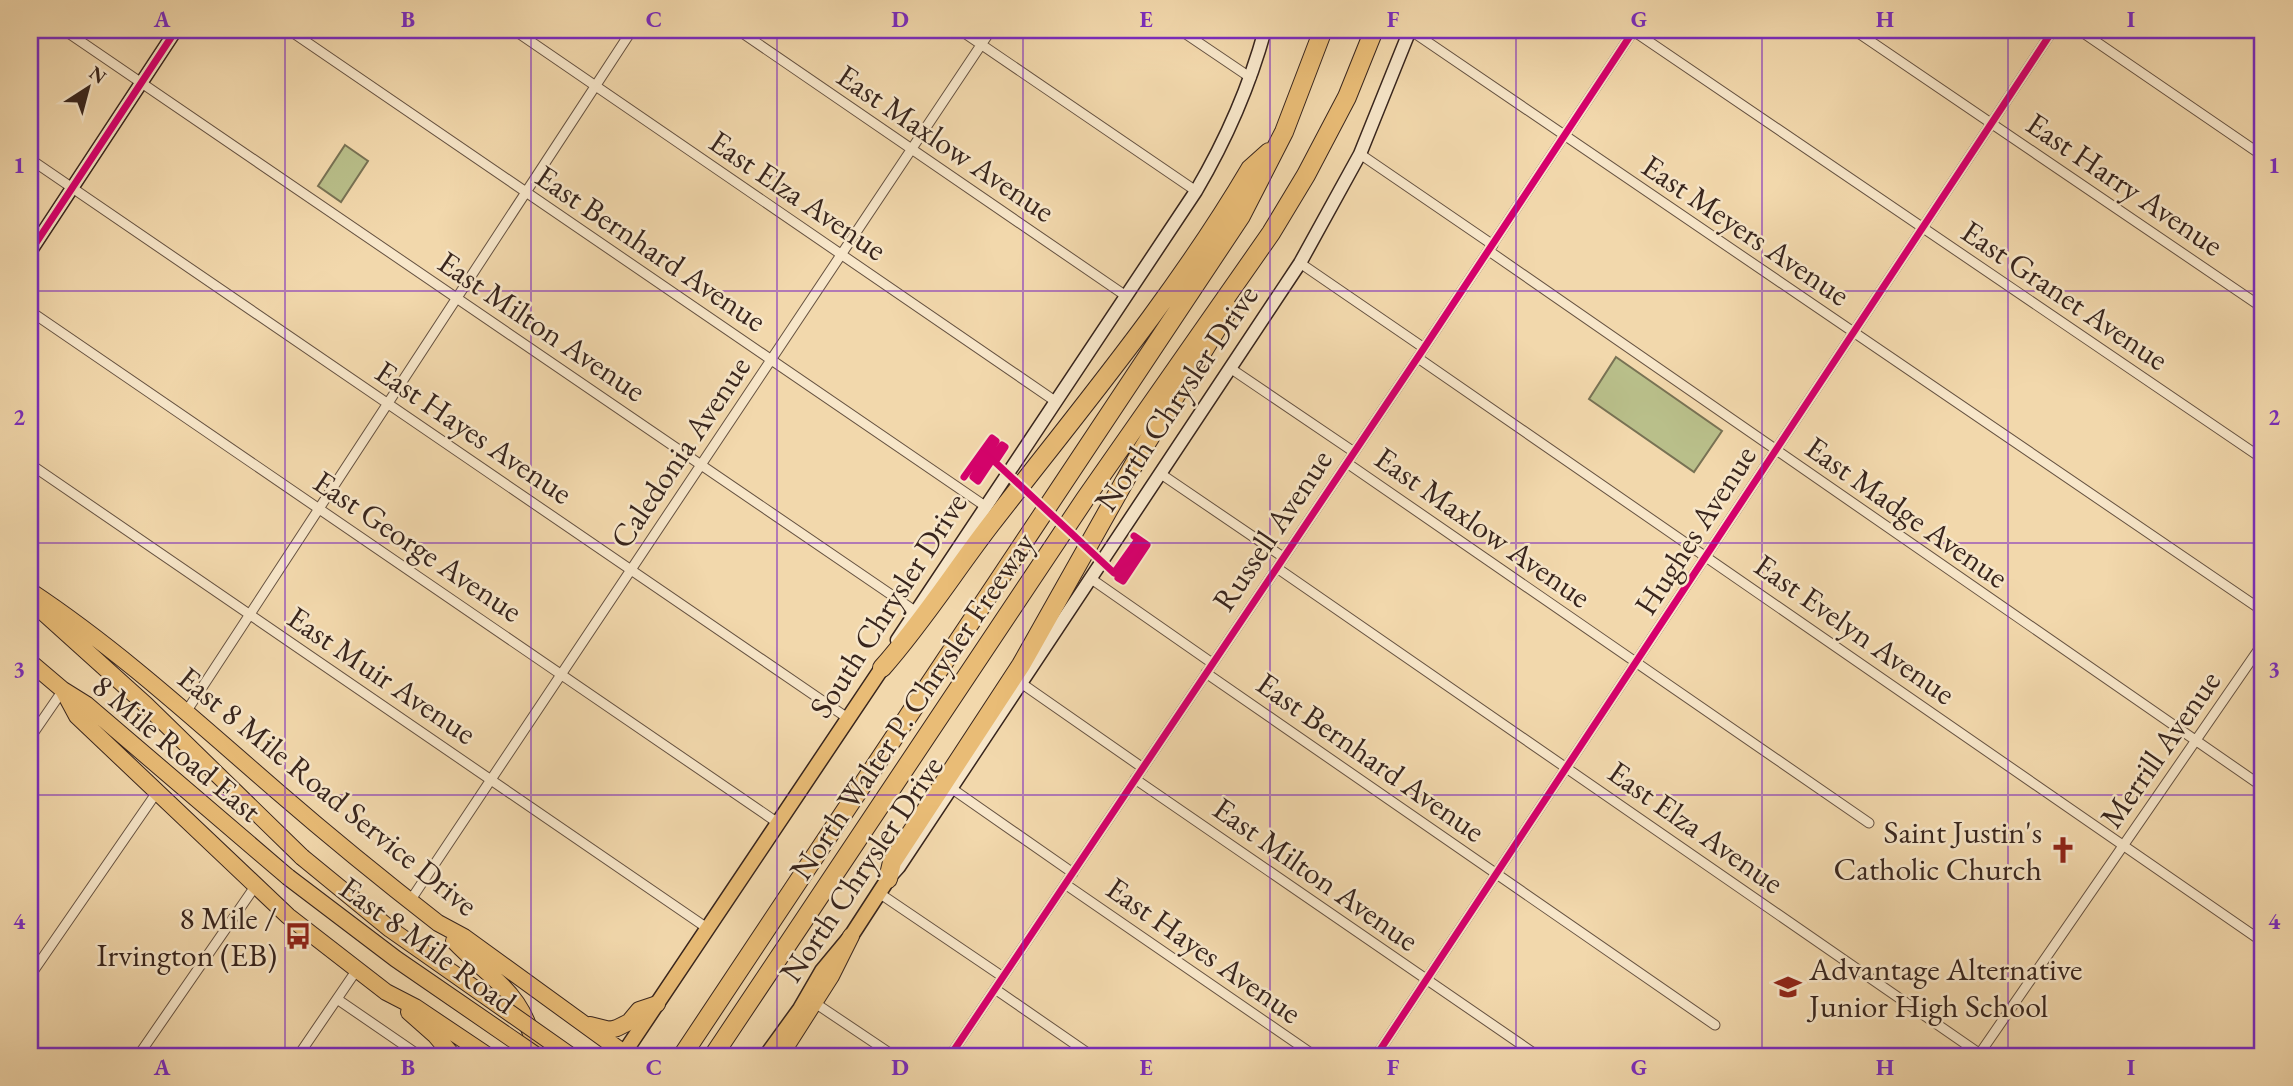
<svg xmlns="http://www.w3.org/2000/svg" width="2293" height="1086" viewBox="0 0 2293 1086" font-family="'EB Garamond',serif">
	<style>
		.green { fill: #b9bf8a; stroke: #787254; stroke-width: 2 }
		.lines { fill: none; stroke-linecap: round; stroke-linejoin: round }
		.minor-casing { stroke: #665241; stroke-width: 11 }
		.secondary-casing { stroke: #38251d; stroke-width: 15 }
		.primary-casing { stroke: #38251d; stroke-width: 17 }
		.trunk-casing { stroke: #38251d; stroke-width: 18 }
		.motorway-casing { stroke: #38251d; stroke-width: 20 }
		.minor { stroke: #f7e6c9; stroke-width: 9 }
		.secondary { stroke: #f7e6c9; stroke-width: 12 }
		.primary { stroke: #e9bc76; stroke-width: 14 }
		.trunk { stroke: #e9bc76; stroke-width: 16 }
		.motorway { stroke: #e9bc76; stroke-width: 18 }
		.trunk-bridge-casing { stroke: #38251d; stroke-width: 18; stroke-linecap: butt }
		.trunk-bridge { stroke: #e9bc76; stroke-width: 16 }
		.cycleway-casing { stroke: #f7e6c9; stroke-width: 11 }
		.cycleway { stroke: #d6006c; stroke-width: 7 }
		.grid { fill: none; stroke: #7b2cbf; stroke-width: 2; stroke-opacity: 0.55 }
		.labels { text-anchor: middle; stroke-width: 5; stroke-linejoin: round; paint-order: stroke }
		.street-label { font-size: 32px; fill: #38251d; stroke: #f7e6c9 }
		.poi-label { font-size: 32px; fill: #38251d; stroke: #f7e6c9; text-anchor: end }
		.neatline { fill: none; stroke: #7b2cbf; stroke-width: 2.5 }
		.grid-label { font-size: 23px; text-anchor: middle; font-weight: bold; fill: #7b2cbf }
	</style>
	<rect width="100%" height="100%" fill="#f2d8ac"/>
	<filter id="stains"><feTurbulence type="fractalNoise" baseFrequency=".00286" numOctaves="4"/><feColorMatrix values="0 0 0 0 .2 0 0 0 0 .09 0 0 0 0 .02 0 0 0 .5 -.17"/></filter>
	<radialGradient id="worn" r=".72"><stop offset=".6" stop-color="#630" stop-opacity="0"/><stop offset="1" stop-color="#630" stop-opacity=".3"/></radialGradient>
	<path class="green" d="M345 145 368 161 341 202 318 186Z
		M1616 357 1722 431 1694 472 1589 399Z"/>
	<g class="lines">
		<defs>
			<path id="minor" d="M64 30 915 611
				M289 30 985 506
				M514 30 1055 401
				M738 30 1126 296
				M960 30 1196 191
				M1180 30 1251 78
				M1410 30 2263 611
				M1632 30 2263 459
				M1854 30 2263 308
				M2079 30 2263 156
				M1360 154 1493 245
				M30 159 849 719
				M1489 251 2263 787
				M1300 263 1424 348
				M30 311 778 823
				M1418 358 2263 942
				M1230 368 1354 452
				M1347 463 1869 823
				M30 464 707 928
				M1161 474 1283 557
				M1277 568 1983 1056
				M1090 578 1212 663
				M1206 673 1715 1025
				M1021 683 1143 768
				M186 712 632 30
				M30 738 63 690
				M1135 779 1538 1056
				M951 788 1073 873
				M1065 884 1315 1056
				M879 893 1003 977
				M410 901 991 30
				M30 976 157 792
				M995 989 1092 1056
				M337 999 420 1056
				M811 1003H815L894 1056
				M138 1056 256 885
				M298 1056 356 971
				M950 1056 1424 348 1634 30
				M1376 1056 2053 30
				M1978 1056 2263 643"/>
			<path id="secondary" d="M30 252 176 30
				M897 640 1196 191C1226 140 1249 88 1265 30
				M890 877 899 867 1300 263 1360 154 1410 30"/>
			<path id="primary" d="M622 1056 882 668
				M766 1056 800 1009 822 971 851 936 888 879"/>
			<path id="trunk" d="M30 591C119 650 197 722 278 792 330 837 384 881 438 923L464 937 628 1056
				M34 604 146 705 302 857
				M30 662 63 690 87 705 288 877
				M63 690 77 716 288 916 386 992 415 1007 488 1056
				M454 941C494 983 526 992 536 1056
				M409 1012 435 1035 453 1056
				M590 1025 610 1030 617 1028 629 1022 639 1010 657 1004
				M780 1056 831 976 851 936"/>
			<path id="motorway" d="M882 668C922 623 954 572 991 524 1081 408 1175 296 1250 169L1269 152
				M888 879 892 862 1021 665 1141 452 1229 309
				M682 1056 1241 216 1284 132 1323 30
				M713 1056 1085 499 1271 233 1306 175 1347 97 1374 30"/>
		</defs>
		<use href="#minor" class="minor-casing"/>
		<use href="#secondary" class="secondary-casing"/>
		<use href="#primary" class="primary-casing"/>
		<use href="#trunk" class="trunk-casing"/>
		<use href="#motorway" class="motorway-casing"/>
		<use href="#minor" class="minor"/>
		<use href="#secondary" class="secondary"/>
		<use href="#primary" class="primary"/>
		<use href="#trunk" class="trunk"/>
		<use href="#motorway" class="motorway"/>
		<defs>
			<path id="trunk-bridge" d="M302 857 390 929 571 1056
				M288 877 396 959 537 1056"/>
		</defs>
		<use href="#trunk-bridge" class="trunk-bridge-casing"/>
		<use href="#trunk-bridge" class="trunk-bridge"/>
		<defs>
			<path id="cycleway" d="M30 252 176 30
				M964 477 992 438 996 441 973 477 978 481 1002 445 1005 447 995 462 1114 573 1136 542 1141 545 1118 578 1123 581 1147 545 1134 536
				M950 1056 1424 348 1634 30
				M1376 1056 2053 30"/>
		</defs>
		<use href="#cycleway" class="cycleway-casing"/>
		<use href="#cycleway" class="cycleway"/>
	</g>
	<path class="grid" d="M285 30V1056M531 30V1056M777 30V1056M1023 30V1056M1270 30V1056M1516 30V1056M1762 30V1056M2008 30V1056M30 291H2263M30 543H2263M30 795H2263"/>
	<defs>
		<symbol id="church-bare" viewBox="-9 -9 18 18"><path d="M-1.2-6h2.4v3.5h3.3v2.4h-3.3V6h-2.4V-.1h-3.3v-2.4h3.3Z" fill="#8f2418" stroke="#f7e6c9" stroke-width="2.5" paint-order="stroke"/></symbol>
		<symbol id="bus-bare" viewBox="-9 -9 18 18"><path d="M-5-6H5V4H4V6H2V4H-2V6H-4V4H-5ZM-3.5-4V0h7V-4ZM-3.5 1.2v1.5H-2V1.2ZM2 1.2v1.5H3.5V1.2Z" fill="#8f2418" stroke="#f7e6c9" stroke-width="2.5" paint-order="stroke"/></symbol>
		<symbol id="school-bare" viewBox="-9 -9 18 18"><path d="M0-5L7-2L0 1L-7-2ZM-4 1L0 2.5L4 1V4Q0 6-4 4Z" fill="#8f2418" stroke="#f7e6c9" stroke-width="2.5" paint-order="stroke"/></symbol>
	</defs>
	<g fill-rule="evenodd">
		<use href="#church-bare" x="2044" y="831" width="38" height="38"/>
		<use href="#bus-bare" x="279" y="917" width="38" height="38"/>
		<use href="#school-bare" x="1769" y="968" width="38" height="38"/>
	</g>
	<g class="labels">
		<g class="street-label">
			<text transform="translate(946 143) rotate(34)" y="11">East Maxlow Avenue</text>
			<text transform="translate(2125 184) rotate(34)" y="11">East Harry Avenue</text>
			<text transform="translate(798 195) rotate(34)" y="11">East Elza Avenue</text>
			<text transform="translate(1746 230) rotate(34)" y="11">East Meyers Avenue</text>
			<text transform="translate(651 248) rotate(34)" y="11">East Bernhard Avenue</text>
			<text transform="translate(2065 295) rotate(34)" y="11">East Granet Avenue</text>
			<text transform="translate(542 326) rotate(34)" y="11">East Milton Avenue</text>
			<text transform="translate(1176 398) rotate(-56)" y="11">North Chrysler Drive</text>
			<text transform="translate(474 432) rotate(34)" y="11">East Hayes Avenue</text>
			<text transform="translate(680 452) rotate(-56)" y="11">Caledonia Avenue</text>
			<text transform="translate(1907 512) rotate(35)" y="11">East Madge Avenue</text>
			<text transform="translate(1483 527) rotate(35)" y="11">East Maxlow Avenue</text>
			<text transform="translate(1272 530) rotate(-56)" y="11">Russell Avenue</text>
			<text transform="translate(1695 530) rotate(-57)" y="11">Hughes Avenue</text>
			<text transform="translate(418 546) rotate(34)" y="11">East George Avenue</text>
			<text transform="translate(888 605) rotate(-57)" y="11">South Chrysler Drive</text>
			<text transform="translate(1855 629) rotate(35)" y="11">East Evelyn Avenue</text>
			<text transform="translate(382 675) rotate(34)" y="11">East Muir Avenue</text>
			<text transform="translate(912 706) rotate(-56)" y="11">North Walter P. Chrysler Freeway</text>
			<text transform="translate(177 748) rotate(40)" y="11">8 Mile Road East</text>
			<text transform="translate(2160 749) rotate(-55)" y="11">Merrill Avenue</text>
			<text transform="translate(1371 757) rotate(35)" y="11">East Bernhard Avenue</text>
			<text transform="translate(328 791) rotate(39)" y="11">East 8 Mile Road Service Drive</text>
			<text transform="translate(1696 827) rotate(35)" y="11">East Elza Avenue</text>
			<text transform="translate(861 869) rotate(-56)" y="11">North Chrysler Drive</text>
			<text transform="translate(1316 874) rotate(35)" y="11">East Milton Avenue</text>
			<text transform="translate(428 945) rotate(36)" y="11">East 8 Mile Road</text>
			<text transform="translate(1204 950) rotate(35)" y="11">East Hayes Avenue</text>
		</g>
		<g class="poi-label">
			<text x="2042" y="843">Saint Justin's<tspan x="2042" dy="37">Catholic Church</tspan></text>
			<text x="277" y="929">8 Mile /<tspan x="277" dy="37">Irvington (EB)</tspan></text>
			<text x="1809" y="980" text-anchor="start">Advantage Alternative<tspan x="1809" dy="37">Junior High School</tspan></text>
		</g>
	</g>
	<rect width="2293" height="1086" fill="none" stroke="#f2d8ac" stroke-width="77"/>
	<g transform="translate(88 88) rotate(36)" stroke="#f7e6c9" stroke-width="5" paint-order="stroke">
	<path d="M0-5L12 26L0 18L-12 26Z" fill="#38251d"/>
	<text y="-10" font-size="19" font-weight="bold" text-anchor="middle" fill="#38251d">N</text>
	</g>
	<rect x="38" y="38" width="2216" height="1010" class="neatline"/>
	<g class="grid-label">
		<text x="162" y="27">A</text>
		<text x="408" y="27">B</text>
		<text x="654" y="27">C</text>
		<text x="900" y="27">D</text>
		<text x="1146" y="27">E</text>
		<text x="1393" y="27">F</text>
		<text x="1639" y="27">G</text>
		<text x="1885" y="27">H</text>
		<text x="2131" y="27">I</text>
		<text x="19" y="173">1</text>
		<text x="2274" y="173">1</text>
		<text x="19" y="425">2</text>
		<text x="2274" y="425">2</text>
		<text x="19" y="677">3</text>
		<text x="2274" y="677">3</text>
		<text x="19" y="929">4</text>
		<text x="2274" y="929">4</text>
		<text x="162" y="1075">A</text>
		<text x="408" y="1075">B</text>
		<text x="654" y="1075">C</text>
		<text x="900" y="1075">D</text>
		<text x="1146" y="1075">E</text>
		<text x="1393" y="1075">F</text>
		<text x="1639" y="1075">G</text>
		<text x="1885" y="1075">H</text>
		<text x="2131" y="1075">I</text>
	</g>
	<rect width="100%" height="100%" filter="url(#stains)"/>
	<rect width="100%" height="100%" fill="url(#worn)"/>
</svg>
